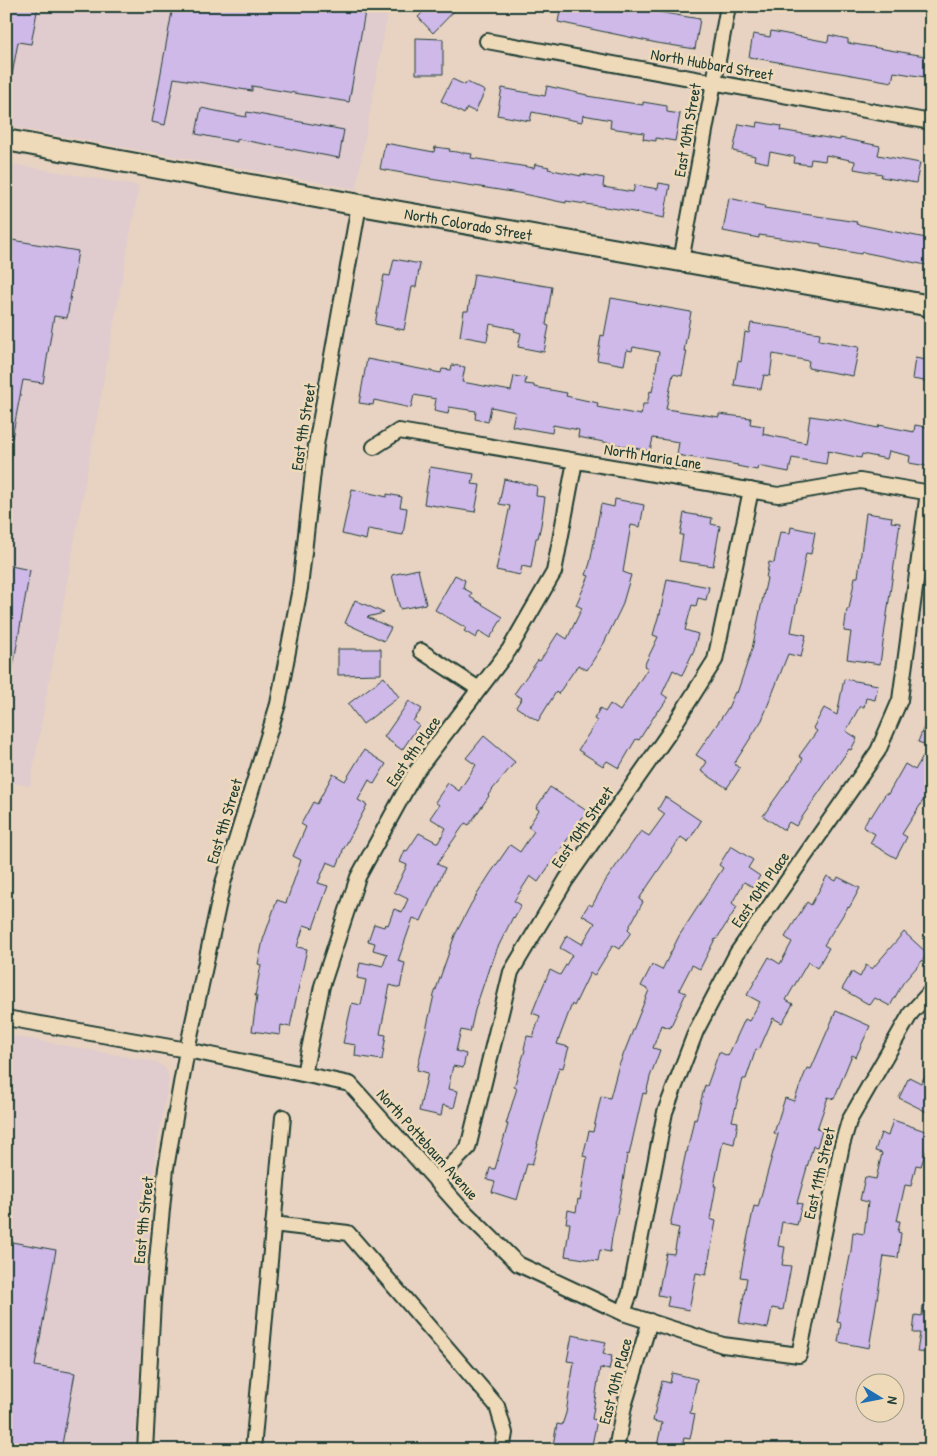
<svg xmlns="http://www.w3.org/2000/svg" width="937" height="1456" viewBox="0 0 937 1456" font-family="'Patrick Hand',sans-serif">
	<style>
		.built { fill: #e0cbce }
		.building { fill: #ceb9e9; stroke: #1f3d34 }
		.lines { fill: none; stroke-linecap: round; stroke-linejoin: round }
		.street-casing { stroke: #1f3d34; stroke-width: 18 }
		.secondary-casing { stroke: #1f3d34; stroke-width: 24 }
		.street { stroke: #eedab8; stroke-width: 14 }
		.secondary { stroke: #eedab8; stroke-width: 20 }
		.labels { text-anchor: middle; stroke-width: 5; stroke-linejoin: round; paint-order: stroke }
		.street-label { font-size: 16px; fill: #1f3d34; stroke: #eedab8 }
	</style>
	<rect width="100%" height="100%" fill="#e8d3c2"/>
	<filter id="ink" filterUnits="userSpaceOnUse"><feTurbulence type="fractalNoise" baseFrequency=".02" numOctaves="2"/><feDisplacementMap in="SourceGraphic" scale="10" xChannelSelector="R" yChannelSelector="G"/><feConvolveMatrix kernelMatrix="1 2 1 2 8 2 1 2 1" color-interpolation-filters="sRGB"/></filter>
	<g filter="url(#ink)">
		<path class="built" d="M6 6H389L356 189 6 126Z
			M6 163 139 186 30 786 6 782Z
			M6 1035 156 1062 166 1069 169 1079 156 1151 149 1222 134 1450H6Z"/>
		<path class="building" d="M6 6H38L31 44 18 42 12 75H6Z
			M173 6H366L349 102 252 86V91L174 78 165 125 152 122Z
			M429 6H459L433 33 418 17Z
			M561 6H653L652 11 700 19 695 49 657 43 558 22Z
			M771 31 828 42 829 35 848 39V43L931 57V78L894 72 892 82 749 57 753 34 770 37Z
			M416 38 443 39V74H416Z
			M452 79 465 85 467 82 485 91 475 112 467 108 464 114 441 101Z
			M547 86 587 95V96L643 105V102L667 106V112L680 114 675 141 656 138V141L643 139 644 133 610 128 611 120 583 115 582 122 532 112 530 121 497 115 502 88 545 96Z
			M201 108 246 117 247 112 344 130 339 158 237 139V142L196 134Z
			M758 122 781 126 780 130 840 140V138L880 146 878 155 920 163 916 183 881 177 882 174 854 169 855 161 826 155 825 161 811 159 810 165 794 163 795 157 770 152 768 163 754 160 755 156 733 151 739 124 757 127Z
			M385 143 434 152 435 147 450 149 449 151 472 154 471 158 534 168 535 164 549 167 548 169 581 176V174L604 178 603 187 633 192 635 185 658 189 659 183 670 185 664 218 618 209 566 201V203L518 193 430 179V178L380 169Z
			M729 198 765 206 764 208 857 222 856 224 931 239V266L862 252 861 254 821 247V244L759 235V238L723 231Z
			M6 239 78 251 67 318 54 316 43 383 23 380 12 438 6 437Z
			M394 259 420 264 416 287H412L404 330 375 324 384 275 390 276Z
			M474 274 552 287 546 325 549 326 544 352 518 347 521 333 514 331 515 329 490 324 487 341 460 336 464 311H468Z
			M611 298 691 312 684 351H687L682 376 673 374 666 409 719 417V414L751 418 750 424 764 426 763 434 806 443 810 416 845 421 878 428 879 425 914 432 915 425 931 428V445L927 466 909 463 910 456 889 451 887 459 862 454 861 458 828 451 826 464 792 458 789 472 758 466 757 470 737 466 738 465 677 455 679 442 653 438 650 451 578 437 579 430 553 425 552 433 512 426 515 412 491 407 488 422 475 419 476 411 449 407 448 414 434 411 436 399 414 395 411 408 374 400 373 405 359 403 367 359 441 373 442 369 451 370 452 365 465 367 462 382 511 391 514 376 526 378 525 384 534 385V387L567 393 566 396 598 403 597 407 641 415 643 404H647L650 391 652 392 659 352 633 347 632 351 627 350 624 365 597 360 601 335 604 336Z
			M751 323 820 333 819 340 859 347 853 376 808 368 809 361 773 354 770 376 764 375 761 389 734 385 738 361 741 362 745 332 749 333Z
			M915 358 931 361V382L912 379Z
			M430 467 474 474 472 484 480 485 475 512 424 504Z
			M504 479 537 486 536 496 545 497 541 525 538 538H536L531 568 522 566 520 575 496 570 510 506 499 504Z
			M352 489 387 497V494L402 497 400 507 407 508 403 535 368 529 366 540 342 534Z
			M615 499 644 505 640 527 631 525 623 572 631 575 622 606 604 643 587 670 578 665 558 694 556 692 538 721 516 707 522 698 514 694 538 660 540 661 558 633 567 639 582 608 576 605 589 576 586 575 590 563 601 504 614 507Z
			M684 513 712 518 711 524 720 526 713 566 679 561 683 535H680Z
			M866 513 892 517 891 522 900 523 880 664 847 659 851 632 844 631 847 609H849L855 577H858Z
			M791 527 815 532 811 554 806 553 791 632 806 635 801 657 788 654 762 720 734 764 740 768 727 788 701 771 707 762 696 755 728 708 735 692 737 693 752 649 767 578H766L769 562 774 563 780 532 790 533Z
			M6 565 30 570 12 673 6 672Z
			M418 569 426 604 400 609 392 575Z
			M455 575 465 580 463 588 472 593 470 597 503 617 490 638 479 631 476 638 464 631 466 628 435 610Z
			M667 579 709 587 706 600 698 598 696 606 692 605 685 630 698 634 694 650 682 675 673 670 662 694 668 698 659 711 658 710 639 740 636 739 619 768 607 761 603 766 578 750 597 721 594 719 600 708 605 712 610 704 620 711 648 668 644 666 658 637 653 635 659 614H660Z
			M355 600 384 613 367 617 391 628 384 641 345 623Z
			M338 649H381V674L338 675Z
			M384 677 399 697 363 724 348 704Z
			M844 679 878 685 875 700 866 698 864 707 860 706 846 731 857 738 851 750 849 749 796 826 789 822 784 830 763 816 803 759 799 756 817 731 813 728 824 708 837 715Z
			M409 701 422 709 413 721 419 725 402 750 384 737Z
			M930 711 931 799 926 796 902 834 907 837 896 858 870 843 875 834 863 827 869 816 871 817 886 793 888 794 905 764 915 770 929 746 918 742Z
			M484 736 515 762 488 795 489 796 469 825 465 823 437 864 445 868 421 921 413 918 398 961 405 963 400 988 390 985 380 1034 386 1035 382 1060 355 1056 356 1045 343 1043 352 1003 361 1005 366 980 357 978 360 963 370 965V963L383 966 387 954 373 950 375 943 368 941 374 924 384 927 385 924 388 925 394 909 402 912 408 899 394 892 407 865 400 862 405 850 407 851 419 833 438 843 446 828 430 818 439 805 435 802 448 783 459 791 476 765 466 758Z
			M364 750 386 764 374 784 369 780 358 800 367 805 342 852H343L337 866 327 862 318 883 328 886 313 928 304 925 297 947 307 949 290 1027 281 1025 280 1035 252 1031 257 996H255L261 965 258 964 263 940 277 900 286 903 301 860 293 856 306 827 301 824 313 802 317 804 333 774 345 781Z
			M550 787 587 811 538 882 530 876 514 901 521 905 514 918 513 917 497 949 491 966 490 965 475 1010 470 1032 461 1030 456 1051 466 1054 463 1068 453 1066 448 1089 458 1091 454 1108 443 1105 441 1116 419 1111 428 1073 417 1070 434 995 455 935 471 904 490 874 510 845 520 852 534 831 528 827 539 810 536 808Z
			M665 797 701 821 688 842 681 837 639 899 643 902 628 929 631 932 620 949 613 945 594 976 590 973 574 1006 572 1004 557 1044 569 1047 563 1068 559 1067 537 1144H538L532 1165 527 1164 517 1200 492 1192 495 1182 487 1180 490 1168 495 1169 508 1124H506L517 1088 514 1087 525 1050 524 1049 527 1036 533 1037 540 1016 532 1013 540 993 550 970 560 975 572 955 560 948 567 935 582 944 595 923 582 915 589 904 592 906 606 880 641 831 649 836 665 814 658 809Z
			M731 846 753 860 748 868 760 876 753 887 744 882 732 903 737 907 716 940 715 939 700 969 692 965 679 990 686 993 670 1028 661 1025 653 1048 660 1050 650 1077 646 1094 643 1093 629 1155 627 1154 622 1189 612 1237 610 1252 600 1250 598 1261 565 1256 570 1223H566L568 1210 576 1212 578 1199 580 1200 587 1157 583 1156 589 1131 593 1132 601 1096 610 1098 618 1068 649 990 641 986 652 965 662 970 679 936 723 868 719 865Z
			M827 876 836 881 838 877 860 888 849 908 848 907 824 945 829 948 817 968 808 962 786 1000 793 1004 782 1023 773 1018 759 1050 756 1049 746 1079H743L732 1121 738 1122 734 1144 723 1141 714 1186H716L710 1219 716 1221 706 1275 696 1273 689 1310 667 1306 669 1297 658 1295 666 1253 674 1254 679 1228 670 1226 686 1152H687L694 1119 696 1120 705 1085 707 1086 719 1052 728 1056 745 1019 749 1021 760 1002 747 995 769 957 780 964 792 942 785 937 807 902 811 905Z
			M904 932 928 954 903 983 890 1006 875 998 870 1005 842 989 852 972 860 977 866 965 872 969Z
			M836 1011 870 1026 856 1057 852 1055 834 1099 828 1097 817 1129 822 1131 817 1147 813 1146 797 1203 802 1204 797 1225 782 1222 778 1246 785 1247 782 1265 791 1266 783 1310 772 1308 768 1328 739 1323 747 1278 740 1277 745 1250 754 1206 758 1207 778 1134 774 1133 785 1098 794 1101 807 1068 811 1069Z
			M931 1065V1114L899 1098 909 1077 921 1083Z
			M893 1120 931 1133V1137L921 1166 916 1165 911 1186 905 1185 897 1221H900L898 1232 901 1233 898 1258 884 1256 869 1348 838 1342 841 1323 837 1322 851 1251 853 1232 864 1234 868 1202 860 1200 865 1177 876 1179 882 1153 875 1151 881 1133 888 1136Z
			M6 1241 56 1250 35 1366 75 1373 61 1450H6Z
			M923 1305H931V1353L917 1352 920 1333H913L915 1315 922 1316Z
			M572 1335 606 1342 603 1354 612 1356 609 1370 600 1368 592 1419 597 1420 591 1450H552L557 1424 562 1425 566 1413 574 1362 567 1361Z
			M672 1373 697 1379 690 1413 695 1414 690 1439 684 1438 681 1450H656L662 1423 653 1421 656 1406 662 1381 670 1383Z"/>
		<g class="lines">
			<defs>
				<path id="street" d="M487 41 931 122
					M681 261 728 6
					M374 447 399 431 778 495 860 481 931 493
					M421 651 479 689
					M6 1018 187 1050 350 1084 458 1205 518 1264 623 1313 723 1345 799 1355 842 1145 849 1121 911 1013 931 991
					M304 1074 322 986 358 877 415 773 509 650 554 572 575 461
					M436 1181 468 1148 511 972 566 880 669 733 715 660 751 490
					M273 1224 348 1233 497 1406 505 1433 502 1450
					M623 1313 630 1293 665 1112 696 1031 737 953 878 751 900 700 928 492
					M145 1450 153 1301 166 1168 187 1050 223 883 278 704 300 588 316 445 359 205
					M253 1450 283 1117
					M616 1450 624 1406 650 1321"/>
				<g id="secondary">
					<path id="s1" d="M6 140 343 202 681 261 931 306"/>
				</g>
			</defs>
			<use href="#street" class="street-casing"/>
			<use href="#secondary" class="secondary-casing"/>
			<use href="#street" class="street"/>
			<use href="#secondary" class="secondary"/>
		</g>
	</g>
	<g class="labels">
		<g class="street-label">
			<text transform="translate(712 64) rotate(10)" y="6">North Hubbard Street</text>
			<text transform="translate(687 130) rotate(-80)" y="6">East 10th Street</text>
			<text dy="6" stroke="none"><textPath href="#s1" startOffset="470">North Colorado Street</textPath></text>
			<text transform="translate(303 427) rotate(-81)" y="6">East 9th Street</text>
			<text transform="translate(653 456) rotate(9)" y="6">North Maria Lane</text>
			<text transform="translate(413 751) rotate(-55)" y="6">East 9th Place</text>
			<text transform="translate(224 821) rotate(-73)" y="6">East 9th Street</text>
			<text transform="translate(582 827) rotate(-55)" y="6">East 10th Street</text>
			<text transform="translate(760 889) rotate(-55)" y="6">East 10th Place</text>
			<text transform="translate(428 1144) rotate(48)" y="6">North Pottebaum Avenue</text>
			<text transform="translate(819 1173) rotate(-77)" y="6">East 11th Street</text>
			<text transform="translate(143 1220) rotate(-84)" y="6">East 9th Street</text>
			<text transform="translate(615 1381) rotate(-75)" y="6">East 10th Place</text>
		</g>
	</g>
	<rect width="937" height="1456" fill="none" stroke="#eedab8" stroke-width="25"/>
	<rect x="12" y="12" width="912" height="1431" fill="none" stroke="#1f3d34" stroke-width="2" filter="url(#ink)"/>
	<g transform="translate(880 1398) rotate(100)"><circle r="24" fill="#eedab8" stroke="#9b9b83"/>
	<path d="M0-4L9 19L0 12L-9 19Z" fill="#1f6fb2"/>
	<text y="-8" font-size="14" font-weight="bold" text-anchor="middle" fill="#1f3d34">N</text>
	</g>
</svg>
